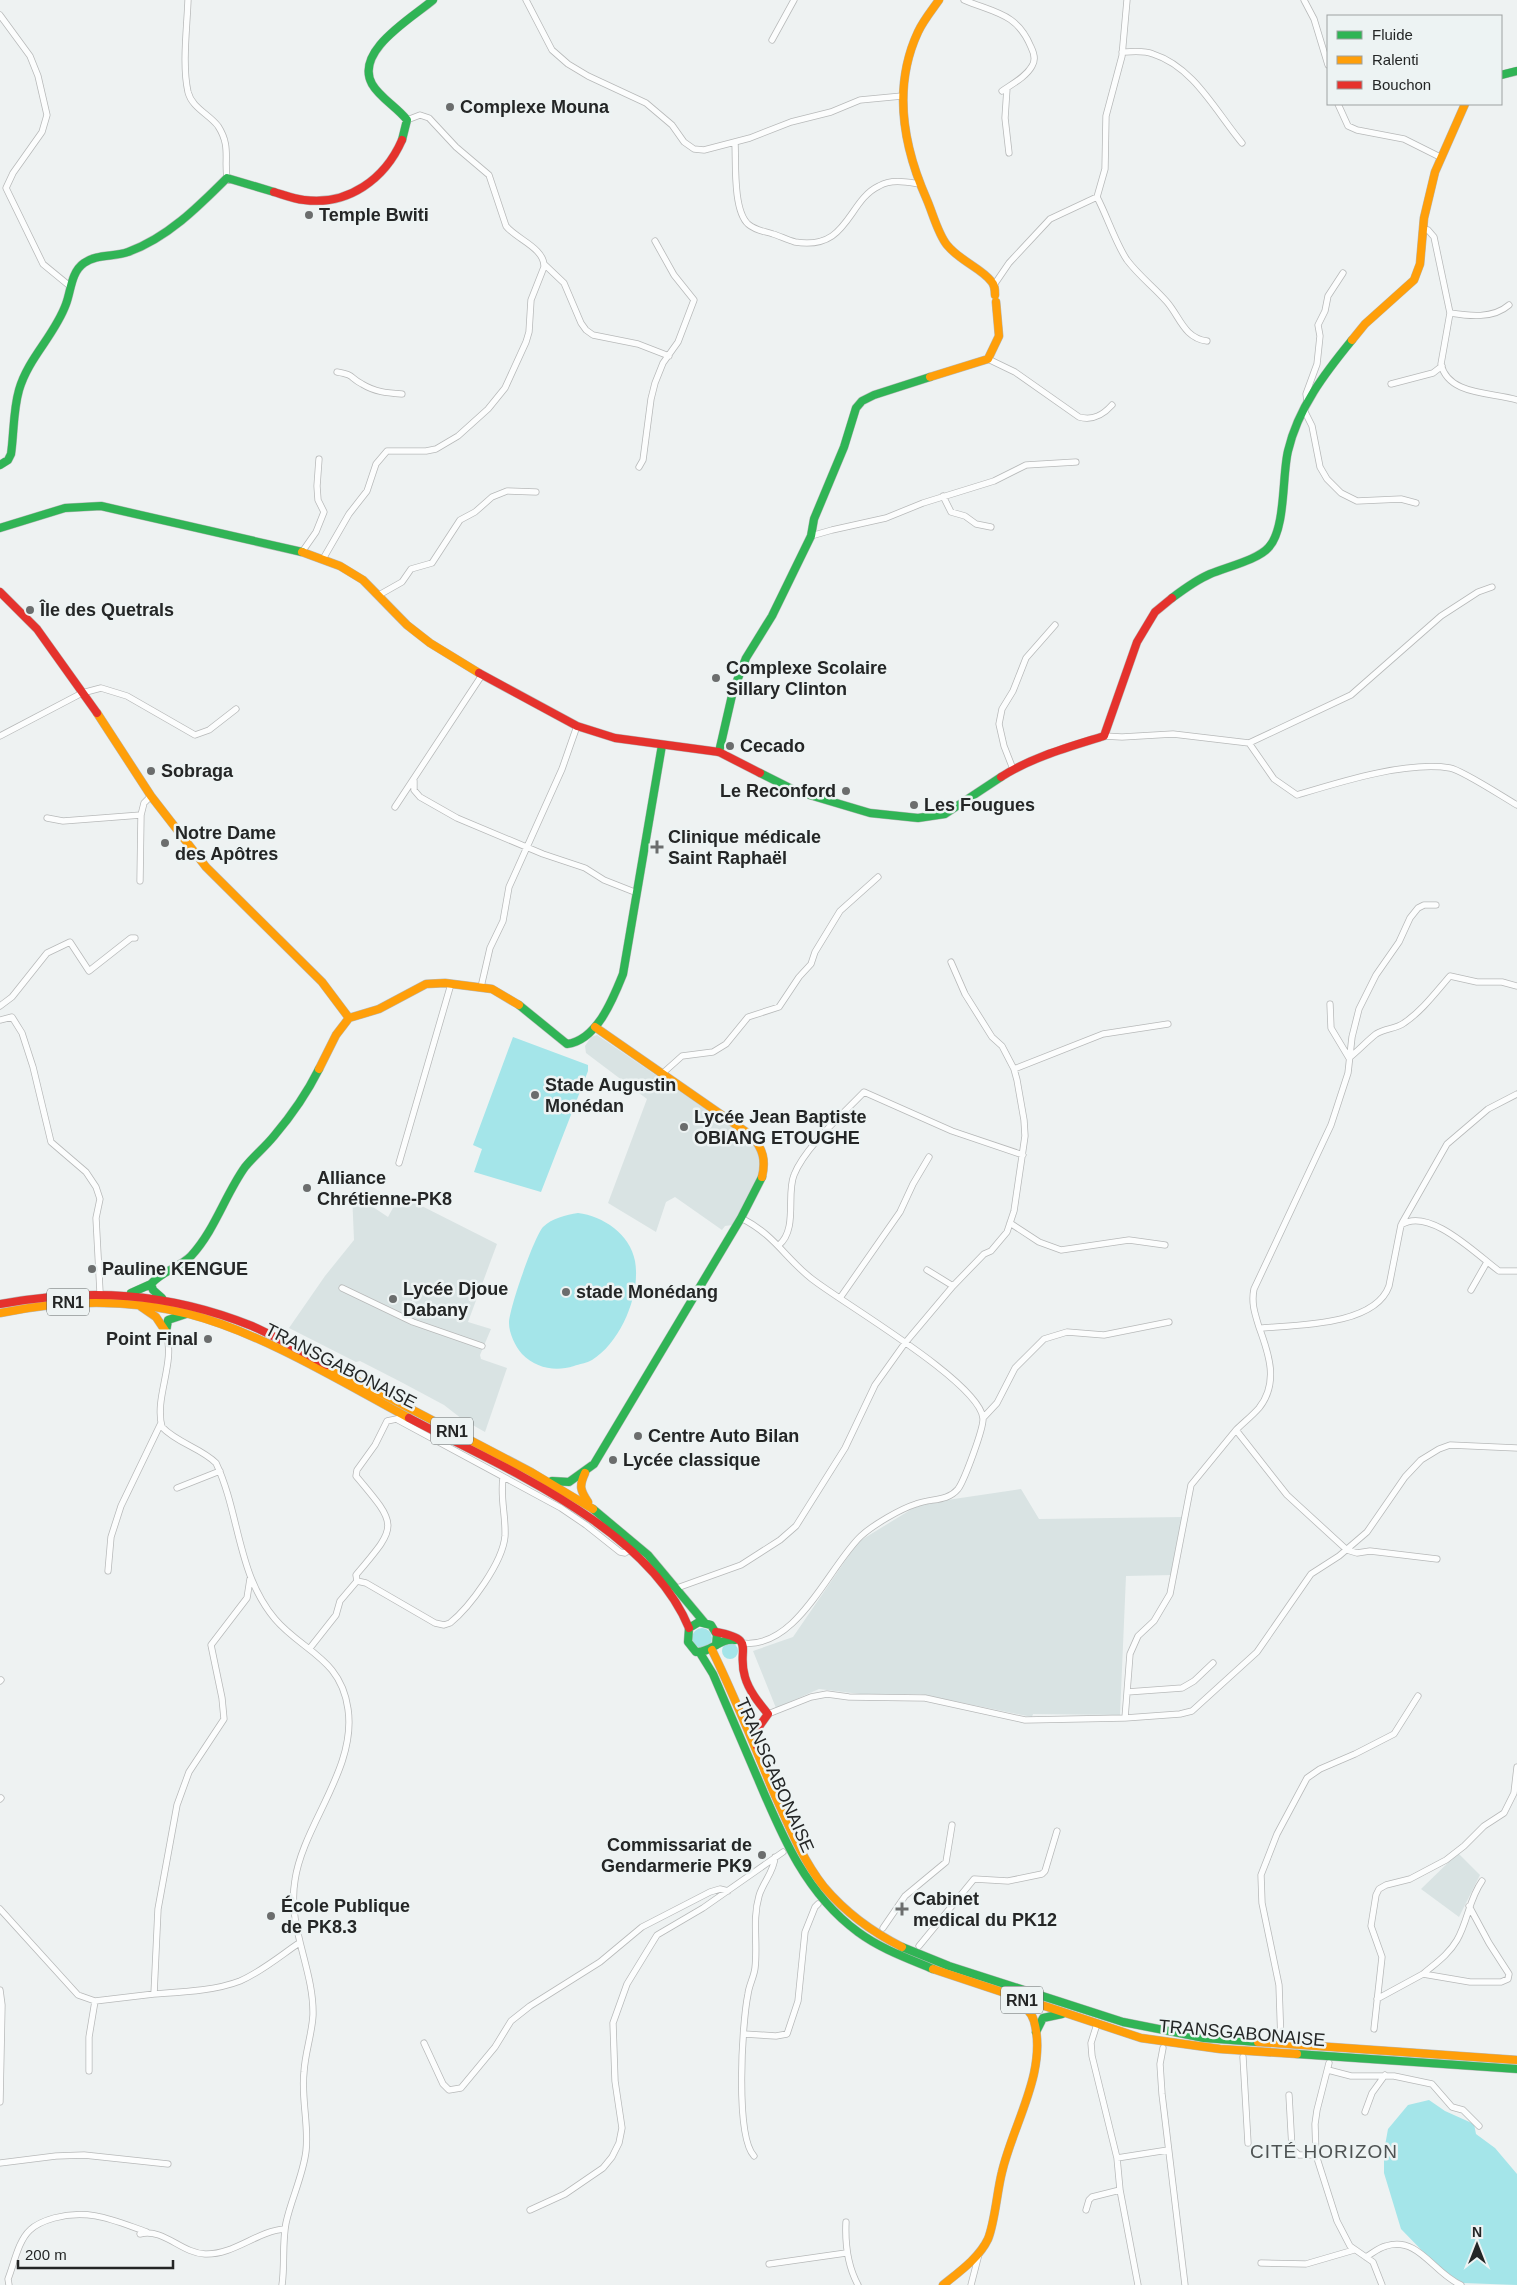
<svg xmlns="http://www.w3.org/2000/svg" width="1517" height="2285" viewBox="0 0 1517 2285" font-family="Arial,sans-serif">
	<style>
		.built { fill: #d9e3e3 }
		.green { fill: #a4e5e9 }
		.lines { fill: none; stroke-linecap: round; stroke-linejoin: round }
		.street-casing { stroke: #b7b9b9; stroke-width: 7 }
		.fast-casing { stroke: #b7b9b9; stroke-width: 9 }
		.slow-casing { stroke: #b7b9b9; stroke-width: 9 }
		.jam-casing { stroke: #b7b9b9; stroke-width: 9 }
		.street { stroke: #fcfdfd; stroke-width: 5.5 }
		.fast { stroke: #30b455; stroke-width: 8 }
		.slow { stroke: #ff9f0a; stroke-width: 8 }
		.jam { stroke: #e5322d; stroke-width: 8 }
		.poi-dot { fill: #6b6d6d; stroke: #edf3f3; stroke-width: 2 }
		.labels { text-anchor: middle; stroke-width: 5; stroke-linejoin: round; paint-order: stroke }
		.shield { fill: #edf3f3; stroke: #606464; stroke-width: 1 }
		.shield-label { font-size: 16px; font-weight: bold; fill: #242626 }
		.poi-label { font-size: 18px; font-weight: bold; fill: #242626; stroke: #edf3f3; text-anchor: start }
		.street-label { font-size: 18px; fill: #242626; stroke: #edf3f3 }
		.neighbourhood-label { font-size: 19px; letter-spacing: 1px; fill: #4e5353; stroke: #edf3f3 }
	</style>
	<rect width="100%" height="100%" fill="#eef2f2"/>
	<path class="built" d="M597 1035 745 1136 757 1147 760 1155V1171L733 1225 725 1226 722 1230 675 1197 666 1202 656 1232 608 1203 647 1099 586 1053 585 1046 591 1037Z
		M352 1193 388 1217 400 1195 497 1244 468 1322 491 1329 480 1355 481 1359 507 1368 485 1432 462 1419 444 1405 401 1382 360 1361 356 1362 289 1328 325 1276 354 1240Z
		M1021 1489 1039 1519 1183 1517 1173 1575 1126 1576 1120 1715 1033 1714 1032 1717 920 1694H860L819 1689 776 1708 753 1651 793 1637 858 1542 920 1504Z
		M1458 1853 1480 1875 1459 1917 1421 1889Z"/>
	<path class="green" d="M513 1037 588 1065V1071L541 1192 474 1172 482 1149 473 1145Z
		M578 1213C603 1216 630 1234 635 1261 641 1294 621 1342 592 1360 587 1363 579 1364 574 1366 555 1372 536 1368 522 1354 515 1346 509 1333 509 1323 509 1309 534 1237 543 1227 552 1218 566 1215 578 1213Z
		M692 1638a10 10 0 1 1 20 0a10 10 0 1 1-20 0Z
		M722 1651a8 8 0 1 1 16 0a8 8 0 1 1-16 0Z
		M1429 2100 1445 2111 1474 2124 1476 2134 1495 2148 1517 2174V2285L1463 2283 1439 2268 1401 2229 1384 2173V2151L1388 2129 1408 2105Z"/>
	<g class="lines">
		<defs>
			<path id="street" d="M188 0C187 28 182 65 188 92 192 108 209 114 218 126 231 146 224 159 227 178
				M526 0 552 50 568 64 588 76 646 103 672 125 684 142 694 149 704 150 750 138 791 122 831 112 860 100 902 96
				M964 0C995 13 1017 13 1031 47 1034 53 1036 60 1032 66 1026 77 1012 84 1002 91
				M1304 0 1314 19 1328 65
				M0 15 30 56 38 76 47 115 42 132 13 173 6 188 43 264 71 287
				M772 40 794 0
				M1122 52C1133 52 1143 50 1153 54 1194 67 1216 112 1242 143
				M1007 88 1005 118 1009 153
				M1338 104 1348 126 1357 130 1404 139 1440 157
				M735 143C736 163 733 210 748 224 756 231 764 231 773 234 780 236 787 240 795 242 849 251 847 201 879 186 892 179 906 182 920 184
				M1097 197C1107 216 1116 244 1127 260 1139 276 1154 287 1167 302 1180 317 1184 338 1207 341
				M1423 229 1428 230 1434 237 1450 313 1441 364C1448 396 1493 392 1517 400
				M544 264 564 283 581 323 586 330 593 335 638 344 669 356
				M994 285 1009 263 1050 219 1097 197 1105 169 1106 116 1122 56 1127 0
				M1450 313C1469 316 1493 319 1509 305
				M988 359 1015 372 1079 417C1093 421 1103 415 1112 405
				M337 372C355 375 349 377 362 384 375 392 387 393 402 394
				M1391 384 1433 373 1442 366
				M1307 401 1306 394 1317 364 1320 336 1318 325 1325 311 1328 296 1343 273
				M1304 410 1312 426 1320 467 1327 479 1341 493 1357 501 1401 499 1416 503
				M639 467 643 460 651 399 655 383 663 363 678 342 694 300 674 275 655 241
				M943 496 951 512 965 516 976 524 991 527
				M811 536 832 530 886 518 923 503 994 481 1026 465 1076 462
				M302 552 316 532 324 512 318 500 317 486 319 459
				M323 559 349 514 367 491 376 464 387 451H426L436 449 458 436 488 409 505 388 526 342 529 332 531 300 544 267C545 248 516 239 506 226L489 175 456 147 429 118 420 115 407 120
				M379 595 402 582 411 569 432 563 460 520 475 512 492 497 507 491 536 492
				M0 736 82 693 101 688 127 696 195 735 209 730 236 709
				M1104 736 1122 737 1173 734 1249 743 1351 695 1441 616 1478 592 1492 587
				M1249 743 1274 779 1297 795C1340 782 1406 761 1450 768 1462 770 1503 797 1517 805
				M1013 769 1004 746 999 724 1002 709 1013 691 1026 658 1055 625
				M414 781V790L420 797 457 818 543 854 585 868 604 880 637 893
				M395 807 482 675
				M47 818 63 821 141 815
				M140 881 141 815 144 803 151 796
				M1436 905H1424L1418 908 1410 918 1399 942 1376 975 1359 1009 1352 1037 1348 1073 1331 1125 1254 1289C1251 1303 1255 1314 1259 1327 1269 1354 1279 1383 1259 1408 1252 1416 1243 1423 1236 1430L1287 1495 1347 1550 1357 1553 1370 1551 1437 1559
				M481 987 490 948 503 921 509 887 562 769 577 726
				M1330 1004 1331 1028 1349 1058C1358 1051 1367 1041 1376 1034 1385 1028 1396 1029 1404 1023 1422 1011 1436 992 1450 976L1477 982H1502L1517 986
				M0 1006 12 997 47 953 70 942 89 971 131 938H135
				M0 1020 12 1017 22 1033 33 1067 51 1142 86 1172 96 1187 100 1199 96 1218 100 1292
				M1014 1069 1103 1034 1168 1024
				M663 1073 682 1056 713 1052 726 1044 748 1017 779 1007 799 977 811 964 815 952 840 911 878 877
				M399 1163 451 984
				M741 1218C775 1235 785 1258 812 1279 844 1304 979 1382 983 1418 984 1428 964 1481 958 1489 947 1502 931 1498 916 1504 900 1509 873 1525 861 1536 829 1566 797 1650 742 1643
				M1010 1223 1039 1242 1061 1250 1129 1240 1165 1245
				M1402 1223 1447 1144 1488 1109 1517 1094
				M779 1245C798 1229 786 1194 794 1175 805 1147 843 1114 864 1092L952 1131 1023 1155
				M927 1270 953 1286
				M342 1288 413 1322 482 1346
				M1471 1290 1487 1262
				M840 1298 900 1212 913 1184 929 1157
				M1260 1328C1296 1325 1375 1326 1389 1286L1401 1225C1429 1206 1477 1255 1499 1271H1517
				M166 1332C176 1363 154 1397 162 1427 177 1443 201 1448 216 1463 240 1514 237 1574 275 1619 302 1651 341 1658 348 1709 357 1768 303 1825 295 1880 287 1927 314 1969 313 2015 312 2034 305 2053 304 2072 301 2098 309 2125 306 2151 303 2176 291 2199 286 2223 282 2243 285 2265 282 2285
				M406 1417 387 1421 375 1445 357 1470 356 1476C399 1527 398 1525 356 1575L357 1581 366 1583 435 1623 444 1625 450 1623C470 1607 503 1562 505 1536 506 1516 500 1498 503 1478
				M983 1418 997 1403 1015 1368 1044 1339 1067 1332 1104 1335 1169 1322
				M398 1420 561 1508 586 1525 620 1552 625 1553 629 1550
				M177 1488 220 1471
				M108 1571 111 1537 121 1506 161 1423
				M677 1588 741 1565 780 1540 796 1526 845 1448 875 1385 905 1343 953 1286 984 1254 991 1251 1007 1232 1014 1211 1025 1136 1024 1120 1017 1080 1014 1069 1002 1046 992 1037 965 994 951 962
				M310 1648 336 1615 340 1601 357 1581
				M0 1681 1 1680
				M1127 1692 1182 1688 1194 1681 1213 1663
				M768 1714 811 1697 827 1694 849 1697 925 1698 1025 1720 1125 1718 1180 1714 1192 1711 1257 1652 1311 1574 1339 1556 1367 1532 1405 1477 1421 1460 1439 1449 1450 1445 1517 1448
				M1125 1718 1130 1654 1138 1636 1154 1621 1170 1594 1191 1485 1236 1430
				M0 1799 1 1798
				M0 1909 78 1995 95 2001 154 1994 158 1909 177 1805 189 1772 224 1719 222 1698 211 1645 247 1598 250 1579
				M883 1928 905 1896 946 1862 952 1825
				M919 1946 974 1879 1008 1881 1042 1874 1045 1871 1057 1831
				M1423 1974C1436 1963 1449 1954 1457 1940 1468 1921 1469 1899 1482 1881
				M0 1990 2 2005 0 2102
				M154 1994C182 1992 214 1991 240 1981 261 1972 280 1956 299 1943
				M1377 1999 1423 1974 1470 1982H1501L1508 1979 1509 1974 1489 1943 1469 1906
				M1097 2024 1091 2043 1092 2056 1117 2158 1120 2190 1138 2285
				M1374 2029 1382 1957 1371 1926 1376 1895 1379 1889 1386 1885 1410 1879 1446 1860 1464 1846 1484 1826 1504 1813 1514 1793 1517 1767
				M744 2034 776 2036 787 2034 798 2001 805 1932 815 1907 818 1904
				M424 2043 443 2084 449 2090 461 2088 495 2047 511 2021 530 2006 600 1962 642 1927 710 1892 720 1889 728 1891
				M1281 2043 1279 1985 1262 1903 1261 1875 1277 1834 1307 1778 1320 1769 1355 1754 1394 1734 1418 1696
				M1163 2048 1160 2064 1162 2094 1185 2285
				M1243 2057 1248 2143
				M1329 2063 1317 2110 1315 2124 1316 2155 1337 2221 1350 2246 1373 2262 1382 2285
				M1328 2070 1351 2076H1394L1432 2084 1452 2107 1463 2110 1479 2126
				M89 2071V2037L95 2001
				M1289 2095 1292 2149 1299 2155H1316
				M1365 2112 1372 2093 1385 2075
				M754 2156C735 2135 742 2023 748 1994 749 1985 754 1977 755 1968 758 1944 752 1920 759 1896 763 1882 774 1872 775 1857
				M1117 2158 1168 2150
				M0 2163 56 2156 84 2155 168 2164
				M530 2210 565 2194 603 2168 612 2157 619 2143 622 2128 615 2081 613 2023 627 1984 657 1935 703 1908 783 1852
				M1086 2210 1089 2200 1092 2197 1120 2190
				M846 2222C845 2244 847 2265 858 2285
				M140 2234C164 2228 181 2253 205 2254 234 2255 257 2231 285 2229
				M1366 2257C1373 2253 1378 2248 1386 2246 1419 2236 1433 2273 1461 2285
				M1261 2263 1306 2264 1354 2250
				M769 2264 846 2253
				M9 2285 8 2279C14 2264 18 2241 30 2230 36 2224 47 2220 54 2218 90 2208 115 2221 147 2232
				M971 2285 979 2254"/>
			<path id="fast" d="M1501 75 1517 71
				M402 140 407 120C397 107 380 98 372 84 354 51 412 18 433 0
				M0 465 8 460 11 454C14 433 13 411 19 390 28 358 55 335 66 304 71 291 71 272 84 263 96 254 114 257 128 252 167 238 198 207 227 178L274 192
				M0 528 65 508 101 506 302 552
				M1172 598C1184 589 1196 580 1210 574 1226 567 1258 560 1269 547 1286 528 1282 475 1288 451 1298 408 1325 373 1352 340
				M719 752 733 691 746 658 772 616 811 536 814 519 844 447 856 408 862 401 874 395 930 377
				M760 773 796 791 870 813 918 818 945 814 1001 777
				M519 1005 567 1044C597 1040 613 999 623 974L662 745
				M151 1284C162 1271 179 1268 191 1256 215 1230 225 1195 245 1167 254 1156 265 1147 274 1136 291 1116 307 1093 319 1069
				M131 1293 151 1284 153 1290 162 1298
				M166 1332 168 1320 186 1314
				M552 1481 569 1482 594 1464 741 1218 762 1177
				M593 1509 648 1555 704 1622
				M716 1645 717 1635 711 1625 699 1622 689 1628 688 1642 696 1652C711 1653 719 1638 735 1640
				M700 1653 713 1674C728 1709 743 1744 758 1779 782 1836 806 1894 858 1932 881 1949 907 1958 933 1969
				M902 1947 949 1966 1123 2022 1204 2038 1258 2042
				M1036 2032 1043 2018 1062 2014
				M1297 2054 1517 2069"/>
			<path id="slow" d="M939 0C932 10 923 21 918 32 892 88 903 146 927 200 933 214 938 234 947 245 960 261 981 268 991 281 995 285 995 290 995 295
				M1352 340 1365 324 1414 280 1420 264 1424 218 1435 172 1465 104
				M930 377 988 359 999 336 996 302
				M302 552 340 566 363 580 407 625 430 643 479 673
				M97 713 151 796 206 867 322 982 349 1018
				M595 1027 752 1136C763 1149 766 1160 762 1177
				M319 1069 336 1035 349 1018 379 1009 426 984 445 983 492 989 519 1005
				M140 1306 156 1317 166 1332
				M0 1313C63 1300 126 1298 189 1314 262 1333 342 1382 409 1418
				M327 1365 531 1472 593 1509
				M585 1473C579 1486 580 1490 588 1502
				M712 1650C735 1697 754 1745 774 1793 789 1826 802 1859 824 1887 846 1913 872 1932 902 1947
				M933 1969 1141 2038 1220 2049 1297 2054
				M1258 2042 1517 2060
				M943 2285C959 2272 979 2258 988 2239 995 2222 997 2191 1002 2172 1013 2124 1048 2071 1034 2021 1031 2010 1022 2005 1014 1999"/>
			<path id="jam" d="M274 192C284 195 294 199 304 200 348 206 385 179 402 140
				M0 592 37 629 97 713
				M479 673 577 726 615 738 719 752 760 773
				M1001 777C1032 757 1069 747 1104 736L1137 642 1155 612 1172 598
				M0 1304C89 1288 167 1292 252 1326 277 1337 302 1352 327 1365
				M409 1418C501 1467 647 1526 689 1628
				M716 1632C758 1640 736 1648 745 1677 749 1691 759 1703 768 1714L758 1728 757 1746"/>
		</defs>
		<use href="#street" class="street-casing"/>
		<use href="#fast" class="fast-casing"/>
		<use href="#slow" class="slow-casing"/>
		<use href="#jam" class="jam-casing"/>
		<use href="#street" class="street"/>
		<use href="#fast" class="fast"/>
		<use href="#slow" class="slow"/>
		<use href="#jam" class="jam"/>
	</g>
	<g class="poi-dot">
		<circle cx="450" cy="107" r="5"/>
		<circle cx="309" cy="215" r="5"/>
		<circle cx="30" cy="610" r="5"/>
		<circle cx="716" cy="678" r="5"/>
		<circle cx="730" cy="746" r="5"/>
		<circle cx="151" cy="771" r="5"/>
		<circle cx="846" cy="791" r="5"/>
		<circle cx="914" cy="805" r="5"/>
		<circle cx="165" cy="843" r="5"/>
		<path d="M654.5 839.5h5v5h5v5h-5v5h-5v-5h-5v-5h5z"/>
		<circle cx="535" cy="1095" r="5"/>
		<circle cx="684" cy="1127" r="5"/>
		<circle cx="307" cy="1188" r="5"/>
		<circle cx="92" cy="1269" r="5"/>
		<circle cx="566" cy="1292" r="5"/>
		<circle cx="393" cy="1299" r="5"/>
		<circle cx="208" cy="1339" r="5"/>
		<circle cx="638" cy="1436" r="5"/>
		<circle cx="613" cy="1460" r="5"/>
		<circle cx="762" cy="1855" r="5"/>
		<path d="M899.5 1901.5h5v5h5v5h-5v5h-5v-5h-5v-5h5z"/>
		<circle cx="271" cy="1916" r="5"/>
	</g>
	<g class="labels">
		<g class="shield">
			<rect x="47" y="1288.5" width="42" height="27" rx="4"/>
			<rect x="431" y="1417.5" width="42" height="27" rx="4"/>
			<rect x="1001" y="1986.5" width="42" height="27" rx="4"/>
		</g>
		<g class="shield-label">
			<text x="68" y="1308">RN1</text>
			<text x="452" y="1437">RN1</text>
			<text x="1022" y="2006">RN1</text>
		</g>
		<g class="poi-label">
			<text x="460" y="113">Complexe Mouna</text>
			<text x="319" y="221">Temple Bwiti</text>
			<text x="40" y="616">Île des Quetrals</text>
			<text x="726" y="674">Complexe Scolaire<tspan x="726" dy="21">Sillary Clinton</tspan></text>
			<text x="740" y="752">Cecado</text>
			<text x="161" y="777">Sobraga</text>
			<text x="836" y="797" text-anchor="end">Le Reconford</text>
			<text x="924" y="811">Les Fougues</text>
			<text x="175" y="839">Notre Dame<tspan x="175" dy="21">des Apôtres</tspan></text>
			<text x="668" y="843">Clinique médicale<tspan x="668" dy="21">Saint Raphaël</tspan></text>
			<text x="545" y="1091">Stade Augustin<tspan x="545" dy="21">Monédan</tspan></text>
			<text x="694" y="1123">Lycée Jean Baptiste<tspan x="694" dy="21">OBIANG ETOUGHE</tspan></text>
			<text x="317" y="1184">Alliance<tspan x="317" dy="21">Chrétienne-PK8</tspan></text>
			<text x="102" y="1275">Pauline KENGUE</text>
			<text x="403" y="1295">Lycée Djoue<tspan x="403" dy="21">Dabany</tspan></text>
			<text x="576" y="1298">stade Monédang</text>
			<text x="198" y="1345" text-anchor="end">Point Final</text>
			<text x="648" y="1442">Centre Auto Bilan</text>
			<text x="623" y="1466">Lycée classique</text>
			<text x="752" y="1851" text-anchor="end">Commissariat de<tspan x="752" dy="21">Gendarmerie PK9</tspan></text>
			<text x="913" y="1905">Cabinet<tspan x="913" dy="21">medical du PK12</tspan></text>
			<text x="281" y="1912">École Publique<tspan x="281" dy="21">de PK8.3</tspan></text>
		</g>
		<g class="street-label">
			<text transform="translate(341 1366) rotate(27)" y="6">TRANSGABONAISE</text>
			<text transform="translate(775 1775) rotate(66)" y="6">TRANSGABONAISE</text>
			<text transform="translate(1242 2033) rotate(5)" y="6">TRANSGABONAISE</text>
		</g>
		<g class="neighbourhood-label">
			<text x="1324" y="2158">CITÉ HORIZON</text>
		</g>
	</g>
	<rect x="1327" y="15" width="175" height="90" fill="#edf3f3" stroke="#9da1a1"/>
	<rect x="1337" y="31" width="25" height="8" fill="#30b455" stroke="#9da1a1"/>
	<text x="1372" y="40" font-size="15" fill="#242626">Fluide</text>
	<rect x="1337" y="56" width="25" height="8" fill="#ff9f0a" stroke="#9da1a1"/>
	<text x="1372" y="65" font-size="15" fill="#242626">Ralenti</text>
	<rect x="1337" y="81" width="25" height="8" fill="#e5322d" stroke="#9da1a1"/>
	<text x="1372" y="90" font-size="15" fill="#242626">Bouchon</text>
	<g transform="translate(1477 2245)" stroke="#edf3f3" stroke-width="4" paint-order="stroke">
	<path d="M0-4L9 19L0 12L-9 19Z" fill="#242626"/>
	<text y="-8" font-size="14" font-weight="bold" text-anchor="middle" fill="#242626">N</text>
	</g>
	<path d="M18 2260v8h155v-8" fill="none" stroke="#242626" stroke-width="2.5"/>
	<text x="25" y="2260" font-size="15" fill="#242626" stroke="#edf3f3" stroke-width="4" paint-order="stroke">200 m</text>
</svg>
